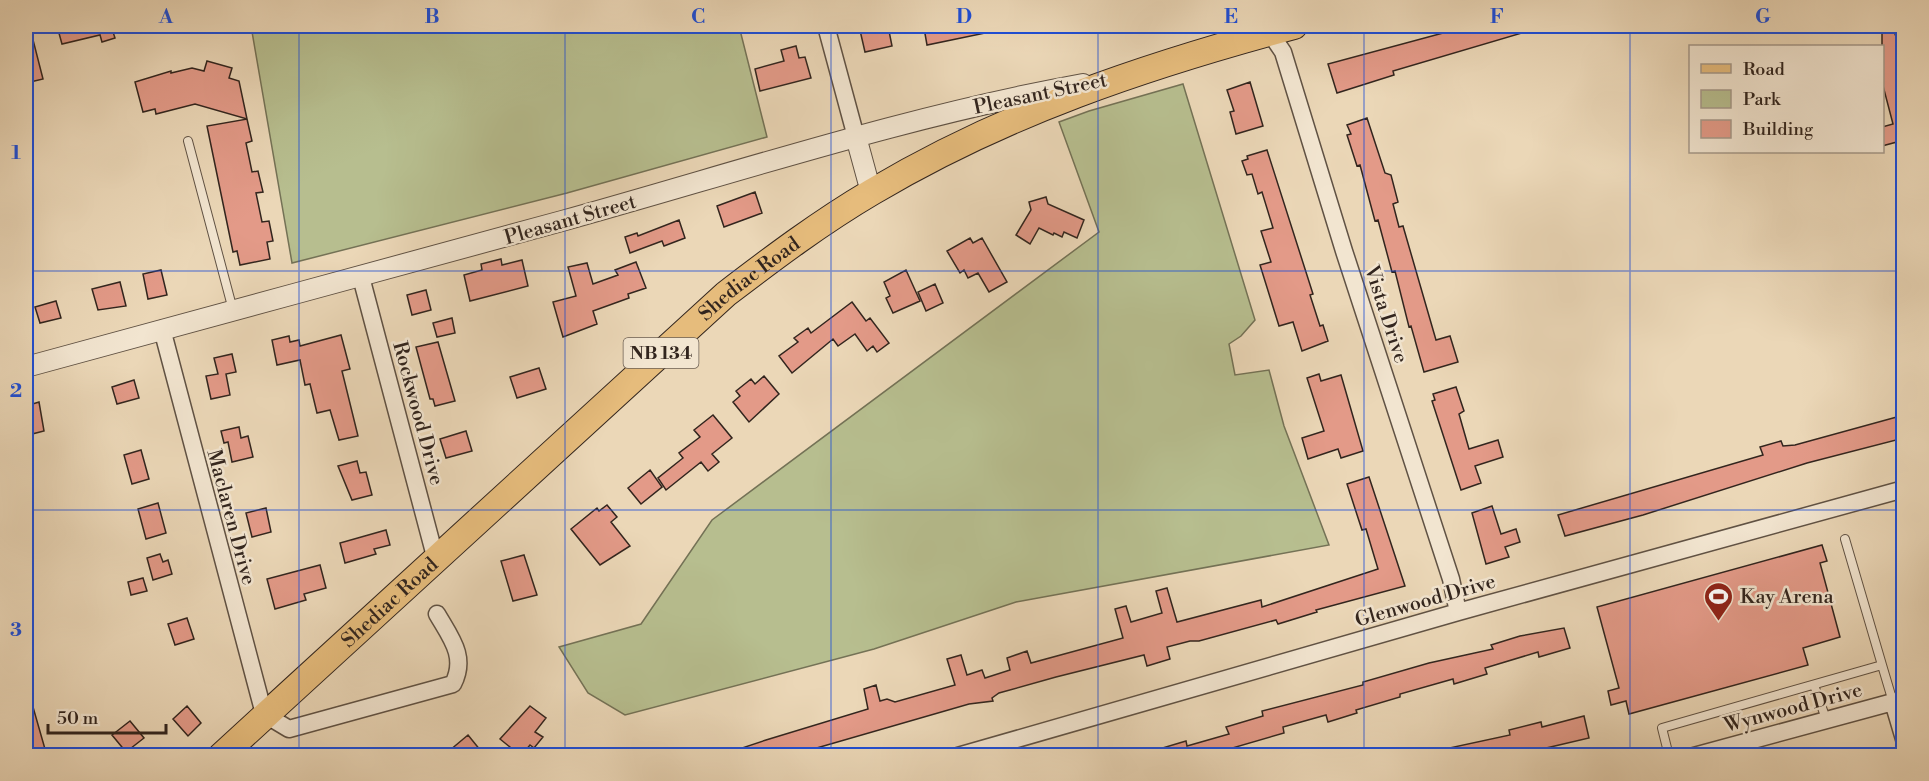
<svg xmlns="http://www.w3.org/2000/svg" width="1929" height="781" viewBox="0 0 1929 781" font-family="'Libre Bodoni',serif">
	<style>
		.green { fill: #b7be8f; stroke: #747256; stroke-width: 1.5 }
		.building { fill: #e39a88; stroke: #32251e; stroke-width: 1.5 }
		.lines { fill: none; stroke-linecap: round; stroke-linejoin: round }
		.service-casing { stroke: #605244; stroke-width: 10 }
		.minor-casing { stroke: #605244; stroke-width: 19 }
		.tertiary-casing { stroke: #605244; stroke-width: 22 }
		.primary-casing { stroke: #32251e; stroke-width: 28 }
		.service { stroke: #f2e5d0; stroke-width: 8 }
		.minor { stroke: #f2e5d0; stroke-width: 16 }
		.tertiary { stroke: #f2e5d0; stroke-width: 20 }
		.primary { stroke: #e6bc7c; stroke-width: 26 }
		.grid { fill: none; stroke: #1d4ed8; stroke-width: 1.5; stroke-opacity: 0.55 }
		.labels { text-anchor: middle; stroke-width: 5; stroke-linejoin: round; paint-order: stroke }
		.shield { fill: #f2e5d0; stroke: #6c5f53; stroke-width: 1.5 }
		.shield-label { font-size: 18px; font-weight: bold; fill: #32251e }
		.street-label { font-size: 20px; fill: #32251e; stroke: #f2e5d0 }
		.poi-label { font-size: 20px; fill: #32251e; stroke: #f2e5d0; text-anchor: start }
		.neatline { fill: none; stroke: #1d4ed8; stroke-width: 2 }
		.grid-label { font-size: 20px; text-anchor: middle; font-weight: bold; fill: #1d4ed8 }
	</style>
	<rect width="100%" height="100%" fill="#ebd7b7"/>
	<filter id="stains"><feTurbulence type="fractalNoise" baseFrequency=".00333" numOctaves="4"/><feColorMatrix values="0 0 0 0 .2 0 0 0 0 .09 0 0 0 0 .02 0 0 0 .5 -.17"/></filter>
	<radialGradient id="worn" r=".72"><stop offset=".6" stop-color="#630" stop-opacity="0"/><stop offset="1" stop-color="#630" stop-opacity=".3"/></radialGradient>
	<path class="green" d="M251 26H739L767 137 567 193 292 263Z
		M1183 84 1255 320 1241 336 1229 344 1235 375 1269 370 1284 426 1329 545 1016 602 874 649 625 715 588 693 559 647 641 624 712 520 1099 232 1059 122 1089 111Z"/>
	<path class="building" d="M57 26H118L119 30 113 32 115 38 102 42 100 35 62 44Z
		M859 26H888L892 46 865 52Z
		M936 26H994L995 31 927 45 924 28Z
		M1469 26H1534L1535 29 1393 71 1394 75 1337 93 1328 64Z
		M1882 26H1892L1904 58V148H1899L1897 142 1882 146V127L1893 124 1882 82Z
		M26 28H30L43 79 26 83Z
		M796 46 799 58 805 57 811 78 760 91 755 69 784 61 781 50Z
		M207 61 232 68 229 78 239 81 247 119 195 104 156 114 155 109 143 112 135 82 171 71V73L192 68 204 71Z
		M1250 82 1263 126 1236 134 1230 112 1234 111 1227 90Z
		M1367 118 1385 173 1391 175 1398 202 1393 204 1399 227 1403 226 1436 340 1450 336 1458 362 1424 372 1411 326 1409 327 1395 271 1392 272 1378 220 1375 221 1360 165 1357 166 1347 135 1351 134 1347 125Z
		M247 119 252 141 246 143 252 172 258 171 263 192 256 193 262 222 269 221 273 241 267 242 270 259 240 265 237 251 233 252 207 126Z
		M1267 150 1313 294 1310 295 1320 326 1323 325 1328 341 1302 351 1293 322 1279 326 1260 265 1271 262 1261 231 1273 228 1262 192 1258 194 1252 174 1247 175 1242 161 1248 159 1247 156Z
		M755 192 762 213 724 227 717 206Z
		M1046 197 1048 204 1084 220 1077 238 1064 232 1062 237 1054 233 1053 235 1039 228 1030 244 1016 235 1031 210 1029 202Z
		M679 220 685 238 664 246 662 241 630 253 625 237 637 233 638 236Z
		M970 238 973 243 982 238 1007 282 989 292 978 273 968 278 964 270 960 273 947 251Z
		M501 259 502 265 522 260 528 286 470 301 464 275 482 270 481 264Z
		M636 262 646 288 628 294 629 298 593 311 597 324 563 337 553 302 576 296 568 267 587 263 593 284 618 275 615 270Z
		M161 270 167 295 148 299 143 274Z
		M906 270 920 301 893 313 886 298 890 296 884 282Z
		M120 282 126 306 98 310 92 289Z
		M935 284 943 303 926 311 918 292Z
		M426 290 431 310 412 315 407 295Z
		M56 301 61 318 40 323 35 307Z
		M852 302 866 321 870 318 889 343 877 352 873 346 867 351 855 334 838 346 833 339 792 373 779 356 798 342 794 338 808 328 811 333Z
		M452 318 455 333 437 337 433 323Z
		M341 335 350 369 342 371 358 436 339 440 330 410 317 413 310 384 305 385 300 360 277 365 272 340 289 336 290 342 299 340 300 346Z
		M438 342 455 401 435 406 433 399H430L416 347Z
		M232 354 236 372 226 374 230 395 211 399 206 376 218 374 214 358Z
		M539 368 546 389 517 398 510 377Z
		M1319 374 1321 381 1341 375 1363 451 1341 458 1338 449 1308 459 1302 438 1324 431 1307 378Z
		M764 376 779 394 749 422 733 402 740 396 736 391 751 379 755 384Z
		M134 380 139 398 117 404 112 387Z
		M1456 387 1464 411 1459 414 1469 449 1498 440 1503 457 1475 466 1481 483 1461 490 1432 401 1435 400 1433 394Z
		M39 402 44 431 32 434 26 415V406Z
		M713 415 732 438 712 454 719 462 708 471 701 462 666 490 658 478 683 458 679 453 700 437 694 430Z
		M1904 415V438L1807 463 1643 515 1565 536 1558 515 1763 455 1760 447 1781 441 1783 446 1795 445Z
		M239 427 241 438 248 436 253 457 232 462 228 442 224 443 221 431Z
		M466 431 472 451 446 458 440 439Z
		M141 450 149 479 132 484 124 455Z
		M357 461 360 473 366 472 372 495 352 500 338 466Z
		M650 470 662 487 641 504 628 488Z
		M1369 477 1405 586 1316 610 1317 612 1278 624 1276 620 1199 641H1190L1167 647 1170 659 1147 666 1144 655 1056 677 999 693 992 698 993 701 969 704 789 756H727V753L766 740 868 709 864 689 876 685 880 701 887 699 895 702 955 685 947 659 961 655 967 675 982 670 985 678 1010 670 1007 658 1027 651 1031 663 1123 638 1115 609 1126 606 1131 622 1162 613 1156 591 1167 588 1177 622 1261 600 1262 607 1378 569 1366 529 1362 530 1347 484Z
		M158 503 166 533 146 539 138 509Z
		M607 505 617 517 611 522 630 546 600 565 571 529 597 508 599 511Z
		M1492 506 1501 534 1516 529 1520 542 1505 547 1509 557 1486 564 1472 513Z
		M266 508 271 532 252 537 246 513Z
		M386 530 390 545 374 549 376 554 345 563 340 543Z
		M1822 545 1827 561 1820 563 1840 637 1803 648 1808 665 1629 714 1626 701 1611 705 1608 691 1619 688 1597 607Z
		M160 554 163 562 168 560 172 574 153 580 147 558Z
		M524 555 537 595 513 601 501 561Z
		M320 565 326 588 304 594 306 600 275 609 267 579Z
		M143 578 147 591 131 595 128 582Z
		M187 618 194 639 175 645 168 624Z
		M1564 628 1570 648 1539 657 1538 652 1485 668 1487 674 1454 684 1453 679 1400 694V697L1356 710 1357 713 1328 722 1326 715 1283 727 1284 733 1215 753V756H1149V752L1186 741 1187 746 1229 734 1226 727 1263 716 1262 711 1363 685V682L1429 663 1493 649 1491 645 1520 636Z
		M26 693H29L47 756H26Z
		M187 706 201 723 188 736 173 719Z
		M530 706 546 718 535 732 543 737 534 748 530 745 521 756 500 739Z
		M1584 716 1589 738 1529 752 1528 749 1497 756H1441L1440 750 1510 735 1509 730 1541 722 1542 727Z
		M130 721 144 738 126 752 112 735Z
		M468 735 485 756H443Z"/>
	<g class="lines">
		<defs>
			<path id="service" d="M188 141 233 310
				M1845 539 1882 665
				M1814 685 1826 719
				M1669 756 1662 728 1882 665 1893 702"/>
			<path id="minor" d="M826 26 856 137
				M1266 27 1283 52 1344 251 1451 579 1458 612
				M361 277 436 560
				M162 329 264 714 289 729 453 684C467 657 451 638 437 614
				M1893 702 1904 739
				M958 756 1458 612 1904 489
				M1694 756 1904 699"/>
			<path id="tertiary" d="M856 137 871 192
				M26 367C204 317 384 271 562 221 735 173 906 116 1083 84"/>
			<g id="primary">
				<path id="s1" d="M221 756 726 294C773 258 821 222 872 192 1005 113 1145 66 1294 26"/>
			</g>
		</defs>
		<use href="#service" class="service-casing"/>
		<use href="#minor" class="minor-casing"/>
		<use href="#tertiary" class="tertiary-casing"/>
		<use href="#primary" class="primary-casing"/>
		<use href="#service" class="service"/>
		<use href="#minor" class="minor"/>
		<use href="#tertiary" class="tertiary"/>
		<use href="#primary" class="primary"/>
	</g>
	<path class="grid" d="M299 26V756M565 26V756M831 26V756M1098 26V756M1364 26V756M1630 26V756M26 271H1904M26 510H1904"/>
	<defs>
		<symbol id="stadium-pin" viewBox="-11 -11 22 30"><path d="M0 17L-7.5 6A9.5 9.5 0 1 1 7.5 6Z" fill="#8f2418" stroke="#f2e5d0"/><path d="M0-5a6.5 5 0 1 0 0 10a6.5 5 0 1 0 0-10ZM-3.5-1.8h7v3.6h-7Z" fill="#fff"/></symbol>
	</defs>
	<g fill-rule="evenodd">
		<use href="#stadium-pin" x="1702" y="580" width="33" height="45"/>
	</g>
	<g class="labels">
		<rect class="shield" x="623.5" y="338" width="75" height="30" rx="4.5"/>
		<g class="shield-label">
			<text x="661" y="359">NB 134</text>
		</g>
		<g class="street-label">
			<text transform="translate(1040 93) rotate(-12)" y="7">Pleasant Street</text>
			<text transform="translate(570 219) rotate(-16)" y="7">Pleasant Street</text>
			<text dy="7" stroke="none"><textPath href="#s1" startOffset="712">Shediac Road</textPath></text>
			<text transform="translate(1387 314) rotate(72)" y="7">Vista Drive</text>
			<text transform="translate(419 413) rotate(75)" y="7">Rockwood Drive</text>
			<text transform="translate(232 517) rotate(75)" y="7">Maclaren Drive</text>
			<text transform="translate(1425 600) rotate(-16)" y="7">Glenwood Drive</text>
			<text dy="7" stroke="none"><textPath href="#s1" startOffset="228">Shediac Road</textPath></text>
			<text transform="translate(1793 707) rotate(-15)" y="7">Wynwood Drive</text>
		</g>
		<g class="poi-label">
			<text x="1740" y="603">Kay Arena</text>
		</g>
	</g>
	<rect width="1929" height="781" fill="none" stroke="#ebd7b7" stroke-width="66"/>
	<rect x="1689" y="45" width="195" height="108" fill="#f2e5d0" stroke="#a59889" stroke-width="1.5"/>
	<rect x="1701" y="64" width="30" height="9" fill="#e6bc7c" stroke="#a59889" stroke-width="1.5"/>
	<text x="1743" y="75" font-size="18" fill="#32251e">Road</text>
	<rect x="1701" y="90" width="30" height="18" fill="#b7be8f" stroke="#a59889" stroke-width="1.5"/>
	<text x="1743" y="105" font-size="18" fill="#32251e">Park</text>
	<rect x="1701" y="120" width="30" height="18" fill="#e39a88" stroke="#a59889" stroke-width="1.5"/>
	<text x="1743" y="135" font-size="18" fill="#32251e">Building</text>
	<path d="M48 724v9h118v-9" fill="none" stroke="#32251e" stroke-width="3"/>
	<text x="57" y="724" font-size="18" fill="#32251e" stroke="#f2e5d0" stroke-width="4.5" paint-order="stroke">50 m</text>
	<rect x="33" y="33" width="1863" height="715" class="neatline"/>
	<g class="grid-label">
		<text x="166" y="23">A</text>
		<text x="432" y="23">B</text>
		<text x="698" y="23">C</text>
		<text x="964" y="23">D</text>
		<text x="1231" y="23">E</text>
		<text x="1497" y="23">F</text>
		<text x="1763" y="23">G</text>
		<text x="16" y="159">1</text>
		<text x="16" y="397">2</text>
		<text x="16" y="636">3</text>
	</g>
	<rect width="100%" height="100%" filter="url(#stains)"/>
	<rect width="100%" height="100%" fill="url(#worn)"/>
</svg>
